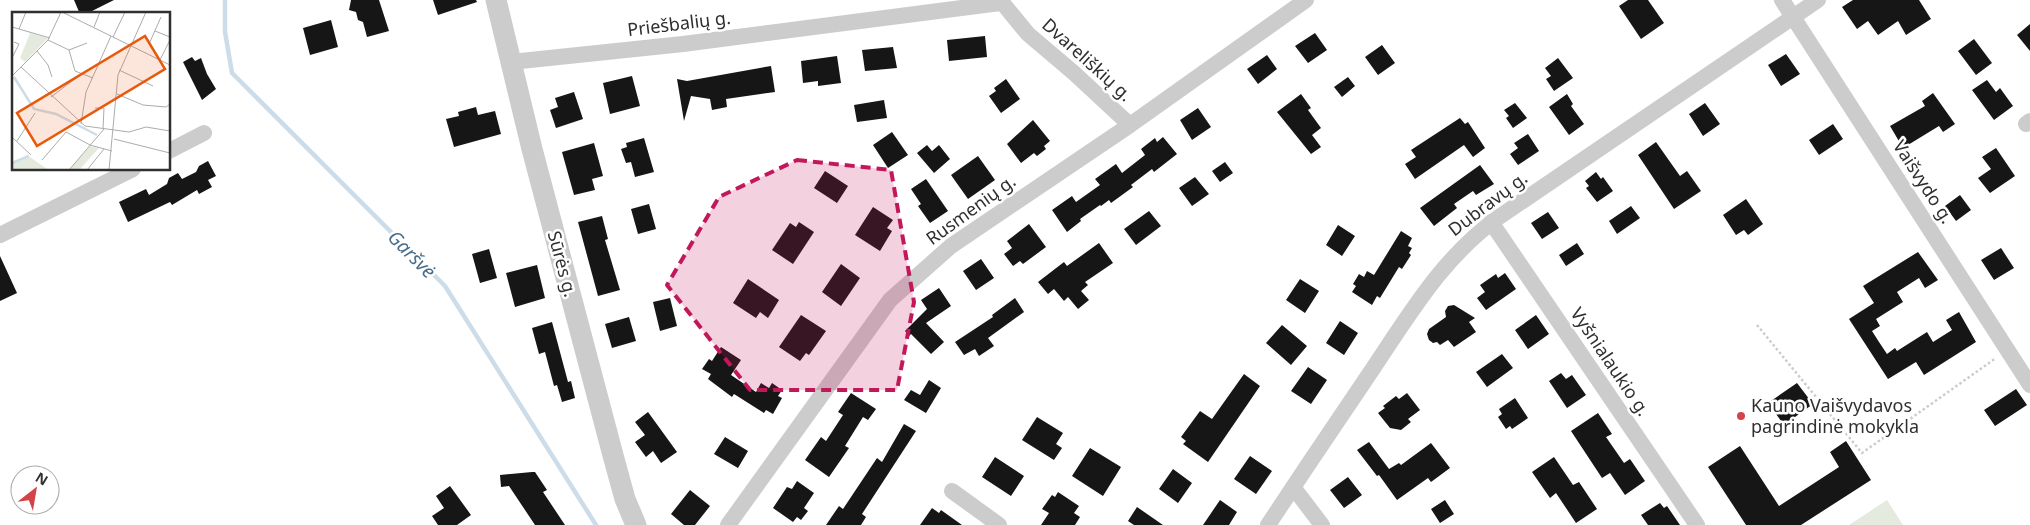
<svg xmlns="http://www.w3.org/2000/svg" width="2030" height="525" viewBox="0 0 2030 525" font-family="'Noto Sans',sans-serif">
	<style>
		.green { fill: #e4ebde }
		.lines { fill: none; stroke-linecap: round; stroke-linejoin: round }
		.stream { stroke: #ccdde9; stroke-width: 4.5 }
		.building { fill: #161616 }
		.path { stroke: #ccc; stroke-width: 2.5; stroke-dasharray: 2.5 2.5; stroke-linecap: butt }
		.minor { stroke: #ccc; stroke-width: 16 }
		.tertiary { stroke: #ccc; stroke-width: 21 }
		.marked { fill: #c2185b; fill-opacity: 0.2; stroke: #c2185b; stroke-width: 4; stroke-dasharray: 10 6; stroke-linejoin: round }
		.poi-dot { fill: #d44349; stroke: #fff; stroke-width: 2 }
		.labels { text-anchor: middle; stroke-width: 5; stroke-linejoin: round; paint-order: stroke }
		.street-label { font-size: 18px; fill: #2f2f2f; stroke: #fff }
		.poi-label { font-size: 18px; fill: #2f2f2f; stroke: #fff; text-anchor: start }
		.water-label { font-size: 19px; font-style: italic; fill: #456c89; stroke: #fff }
		.inset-river { fill: none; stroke: #ccdde9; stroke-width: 2.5 }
		.inset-road { fill: none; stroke: #acacac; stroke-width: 1 }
		.view { fill: #e8590c; fill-opacity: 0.15; stroke: #e8590c; stroke-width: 2.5 }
		.inset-edge { fill: none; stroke: #2f2f2f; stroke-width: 2.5 }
	</style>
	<rect width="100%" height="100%" fill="#fff"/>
	<path class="green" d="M1887 500 1903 525H1849Z"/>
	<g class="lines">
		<path class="stream" d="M225 0V32L232 73 445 286 596 525"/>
	</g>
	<path class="building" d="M74 0H114L86 14H80Z
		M351 0H379L389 31 367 37 363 22 358 20 356 12 349 10Z
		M433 0H476L477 2 438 15Z
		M1628 0H1648L1664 23 1641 39 1619 6Z
		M1853 0H1919L1931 19 1906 35 1898 21 1878 35 1868 21 1857 29 1842 7Z
		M331 20 338 47 310 55 303 28Z
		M2030 24V51L2017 35Z
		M1315 33 1327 50 1308 63 1295 46Z
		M985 36 987 57 949 61 947 40Z
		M1974 39 1992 63 1976 75 1958 51Z
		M1382 45 1395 63 1378 75 1365 57Z
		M893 47 897 68 865 71 862 50Z
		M1786 54 1800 74 1781 86 1768 65Z
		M1267 55 1277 69 1258 84 1247 69Z
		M837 56 841 83 818 86V81L803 83 801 61Z
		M192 57 195 61 201 58 207 74 216 89 202 100 183 62Z
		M1558 58 1573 78 1554 91 1546 79 1551 76 1545 68Z
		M771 66 775 92 726 99 727 107 712 110 710 99 691 96 684 121 677 79 687 81Z
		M632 76 640 106 610 114 603 83Z
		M1348 77 1355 86 1342 97 1334 87Z
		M1006 79 1020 99 1001 113 989 96 996 91 994 88Z
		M1987 80 1996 92 2000 88 2013 106 1994 120 1972 90Z
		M574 92 583 119 556 128 550 110 558 107 555 98Z
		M1933 93 1955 124 1943 132 1939 126 1903 148 1890 126 1925 106 1922 101Z
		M1301 94 1311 108 1308 110 1321 128 1312 135 1321 147 1311 154 1277 112Z
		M1567 94 1573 104 1571 106 1584 124 1569 135 1549 107Z
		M884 100 887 118 857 122 854 105Z
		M1515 103 1527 118 1513 128 1506 118 1509 116 1504 110Z
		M1705 103 1720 124 1703 136 1689 114Z
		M476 107 478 115 495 111 501 134 454 147 446 119 459 116 458 112Z
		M1198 108 1211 127 1192 140 1180 120Z
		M1460 118 1465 124 1468 122 1485 148 1473 157 1464 145 1415 179 1405 164 1416 157 1411 150Z
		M1033 120 1050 141 1044 146 1046 149 1037 156 1034 153 1021 163 1007 144Z
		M1833 124 1843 139 1819 155 1809 140Z
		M892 132 908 155 888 168 873 145Z
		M1528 134 1539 151 1518 165 1510 154 1518 148 1514 143Z
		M1163 137 1177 154 1154 172 1152 169 1131 185 1133 187 1111 203 1109 200 1101 206 1100 205 1080 219 1081 221 1067 232 1052 210 1072 196 1076 202 1100 185 1095 179 1116 164 1122 173 1145 155 1141 149 1155 138 1157 142Z
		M644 138 654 172 635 177 631 162 626 163 621 149 627 147 626 143Z
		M1656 142 1680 176 1687 171 1701 191 1674 209 1638 155Z
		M594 143 603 176 592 179 595 190 574 195 562 152Z
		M927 145 932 151 939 145 950 159 934 173 917 153Z
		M1996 148 2015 176 1990 193 1978 178 1991 169 1982 157Z
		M978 156 995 180 968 199 951 175Z
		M208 161 216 176 208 180 212 187 199 194 197 190 172 205 170 202 128 222 119 202 146 189 149 195 167 184 169 178 178 173 182 179 196 172 199 166Z
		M1225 162 1233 173 1220 182 1212 171Z
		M1480 165 1494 184 1476 195 1473 191 1454 204 1457 208 1434 226 1420 208Z
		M825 171 848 186 837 203 814 188Z
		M1596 172 1601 179 1603 177 1613 191 1597 202 1586 188 1589 186 1585 181Z
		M1195 177 1209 194 1192 206 1179 188Z
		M926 179 948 211 930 223 918 206 921 204 911 189Z
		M1960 195 1971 210 1956 221 1945 206Z
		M1746 199 1763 224 1748 235 1744 230 1736 235 1723 215Z
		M649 204 656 229 638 234 631 209Z
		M1631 206 1640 218 1617 234 1609 221Z
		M873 207 893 220 887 228 892 231 880 251 855 235Z
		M1149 211 1161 226 1136 245 1124 229Z
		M1548 212 1559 228 1542 239 1531 223Z
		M602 216 608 239 605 240 620 290 598 296 578 222Z
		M799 222 814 232 793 264 772 250 790 223 796 227Z
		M1029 224 1046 247 1023 264 1020 261 1013 266 1004 254 1012 248 1007 241Z
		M1338 225 1355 236 1342 256 1326 245Z
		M1401 231 1412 238 1408 246 1412 248 1409 253 1411 255 1402 269 1399 267 1380 298 1377 296 1372 305 1352 292 1356 286 1353 284 1359 274 1364 277 1367 271 1374 275Z
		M1099 243 1113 263 1085 282 1088 285 1081 291 1089 300 1078 309 1068 297 1064 301 1054 289 1048 294 1038 282 1064 262 1067 266Z
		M1577 243 1584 254 1566 266 1559 255Z
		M2001 248 2014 268 1994 280 1981 260Z
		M489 249 497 278 480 283 472 254Z
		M1918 252 1938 280 1925 288 1919 278 1897 292 1903 302 1876 319 1880 326 1872 331 1879 342 1887 354 1895 348 1897 351 1927 332 1933 342 1952 330 1946 320 1959 312 1976 342 1924 375 1916 362 1888 379 1849 319 1874 303 1863 286Z
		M0 256 17 293 0 301Z
		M981 259 994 278 976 290 963 271Z
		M841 264 860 278 841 306 822 292Z
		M537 265 545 298 515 307 506 273Z
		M1505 273 1516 289 1486 310 1477 298 1485 292 1480 285 1496 274 1498 278Z
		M748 279 779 300 768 318 760 312 756 318 733 303Z
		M1300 279 1319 291 1305 313 1286 300Z
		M939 288 951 306 926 323 944 342 931 354 911 334 909 336 905 331 927 309 921 300Z
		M670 298 677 326 660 331 653 302Z
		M1015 298 1024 312 988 338 994 346 979 356 975 349 964 355 955 342 993 317 992 315Z
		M1454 305 1475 318 1469 322 1476 332 1454 347 1448 340 1440 345 1437 342 1433 343 1429 340 1427 334 1429 329 1446 317 1445 311 1448 306Z
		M801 315 826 331 809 355 806 353 800 361 779 347Z
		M1536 315 1549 334 1528 349 1515 330Z
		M629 317 636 341 612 348 605 324Z
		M1340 321 1358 333 1344 355 1326 343Z
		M552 322 568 382 571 381 575 398 562 402 557 385 554 386 545 352 539 354 532 328Z
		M1282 325 1307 346 1291 365 1266 343Z
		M721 347 741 360 731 375 756 392 761 383 769 388 772 383 782 390 778 396 782 398 773 414 766 410 764 413 734 394 732 397 708 379 711 374 702 369 709 359 712 361Z
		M1502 354 1513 368 1487 387 1476 372Z
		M1308 367 1327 380 1311 404 1291 391Z
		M1561 373 1566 379 1572 375 1586 395 1567 408 1549 381Z
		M1244 374 1260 386 1208 462 1183 444 1186 441 1181 437 1200 411 1212 419Z
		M929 380 941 388 926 413 904 400 911 390 920 395Z
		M1797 383 1813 404 1784 425 1768 403Z
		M2016 389 2027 405 1995 426 1984 410Z
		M851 393 876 409 868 420 863 417 845 446 849 448 829 477 805 460 821 437 826 441 843 415 838 412Z
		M1407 393 1420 410 1408 419 1411 422 1401 430 1390 428 1378 413 1385 408 1383 406 1396 396 1399 399Z
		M1515 398 1528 418 1512 429 1510 426 1506 429 1498 417 1502 414 1499 409Z
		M648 412 677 452 661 463 653 451 646 457 635 442 645 435 635 422Z
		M1598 413 1612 434 1606 437 1624 463 1630 459 1645 481 1625 495 1610 473 1602 478 1571 431Z
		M1037 417 1063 433 1056 444 1062 448 1054 460 1022 440Z
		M904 424 916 431 862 514 866 517 861 525H826L839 506 843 509 877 458 882 462Z
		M725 437 748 451 738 468 714 454Z
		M1846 441 1871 480 1801 525H1746L1708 467 1740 446 1779 506 1839 467 1830 452Z
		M1369 442 1389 469 1399 463 1401 465 1431 443 1450 468 1431 482 1428 478 1397 500 1379 475 1377 476 1357 450Z
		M1090 448 1121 467 1103 496 1072 476Z
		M1250 456 1272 471 1256 494 1234 479Z
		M995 457 1024 476 1011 496 982 477Z
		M1554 457 1573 485 1579 482 1597 509 1576 523 1556 493 1550 498 1532 472Z
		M1173 469 1192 483 1178 503 1159 489Z
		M532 472H535L547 490 543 492 565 525H535L509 486 501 487 500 475Z
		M1348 477 1362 495 1344 508 1330 490Z
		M797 481 814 493 804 508 808 511 801 520 797 517 793 522 773 508 787 487 792 489Z
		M450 486 471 515 457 525H438L432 516 444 508 436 496Z
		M690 490 710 506 695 525H684L671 514Z
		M1058 492 1079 506 1074 513 1080 517 1075 525H1041L1049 513 1042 509 1052 495 1055 497Z
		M1220 500 1237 512 1229 525H1203Z
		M1445 500 1454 514 1440 523 1431 509Z
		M1660 503 1664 508 1667 506 1680 525H1648L1641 515Z
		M1137 507 1163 525H1134L1128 521Z
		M932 508 939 513 941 510 962 525H920Z"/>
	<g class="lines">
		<path class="path" d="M1757 325 1862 453 1996 358"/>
		<path class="minor" d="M1000 0 1028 34 1074 73 1130 125
			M1782 0 2030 385
			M511 62 683 44 1000 3
			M2026 124 2030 121
			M169 151 204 133
			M1491 222 1697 525
			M0 235 133 169
			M1293 487 1322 525
			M952 491 999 525
			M728 525 890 300 951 246 1130 125 1306 0
			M1268 525C1303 472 1338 420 1374 367 1411 312 1444 256 1499 217L1818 0"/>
		<path class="tertiary" d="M496 0 532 149 614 459 625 499 636 525"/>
	</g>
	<path class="marked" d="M797 160 891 170 914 302 897 390H750L667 285 719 197Z"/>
	<circle class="poi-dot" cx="1741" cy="416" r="5"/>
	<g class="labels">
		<g class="street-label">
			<text transform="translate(679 24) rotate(-7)" y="6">Priešbalių g.</text>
			<text transform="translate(1087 60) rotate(42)" y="6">Dvareliškių g.</text>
			<text transform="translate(1923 182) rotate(57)" y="6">Vaišvydo g.</text>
			<text transform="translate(1488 204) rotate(-37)" y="6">Dubravų g.</text>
			<text transform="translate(971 210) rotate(-36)" y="6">Rusmenių g.</text>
			<text transform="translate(562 264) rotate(75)" y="6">Sūrės g.</text>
			<text transform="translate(1610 362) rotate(56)" y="6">Vyšnialaukio g.</text>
		</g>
		<g class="poi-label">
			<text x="1751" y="412">Kauno Vaišvydavos<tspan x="1751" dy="21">pagrindinė mokykla</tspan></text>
		</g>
		<g class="water-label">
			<text transform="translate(412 254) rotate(45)" y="7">Garšvė</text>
		</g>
	</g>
	<g transform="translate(12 12)">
		<rect width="158" height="158" fill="#fff"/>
		<path d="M18 21 36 26 13 50 8 46ZM78 134 87 136 68 157 57 158ZM18 145 35 157H0V152Z" fill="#e4ebde"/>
		<path class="inset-river" d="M2 65 22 97 44 102 85 123M0 151 17 144"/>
		<path class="inset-road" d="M50 0 158 53M0 15 38 26M82 15 88 0M7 17 14 0M143 19 158 25M101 25 113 0M36 28 57 38M137 32 149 5M57 38 63 59 81 66M57 38 75 31M25 39 36 53 40 65M0 46 7 32 2 30M148 48 158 28M9 55 73 114 117 120 134 115 158 119M107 58 141 74M0 64 36 28 49 0M105 82 131 93 154 95 158 92M39 85 68 63M83 96H92L91 117M69 112 74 80 99 24M0 125 19 143M102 127 158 141M5 129 23 101M30 148 54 120 78 133 100 139M57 158 92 117M75 158 92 137M97 158 106 63 134 0"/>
		<path class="view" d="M133 24 153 57 25 134 5 101Z"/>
		<rect width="158" height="158" class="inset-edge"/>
	</g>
	<g transform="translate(35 490) rotate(31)"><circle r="24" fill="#ffffff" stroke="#acacac"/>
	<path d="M0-4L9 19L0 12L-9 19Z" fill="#d44349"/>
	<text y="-8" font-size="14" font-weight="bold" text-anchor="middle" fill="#2f2f2f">N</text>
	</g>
</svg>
